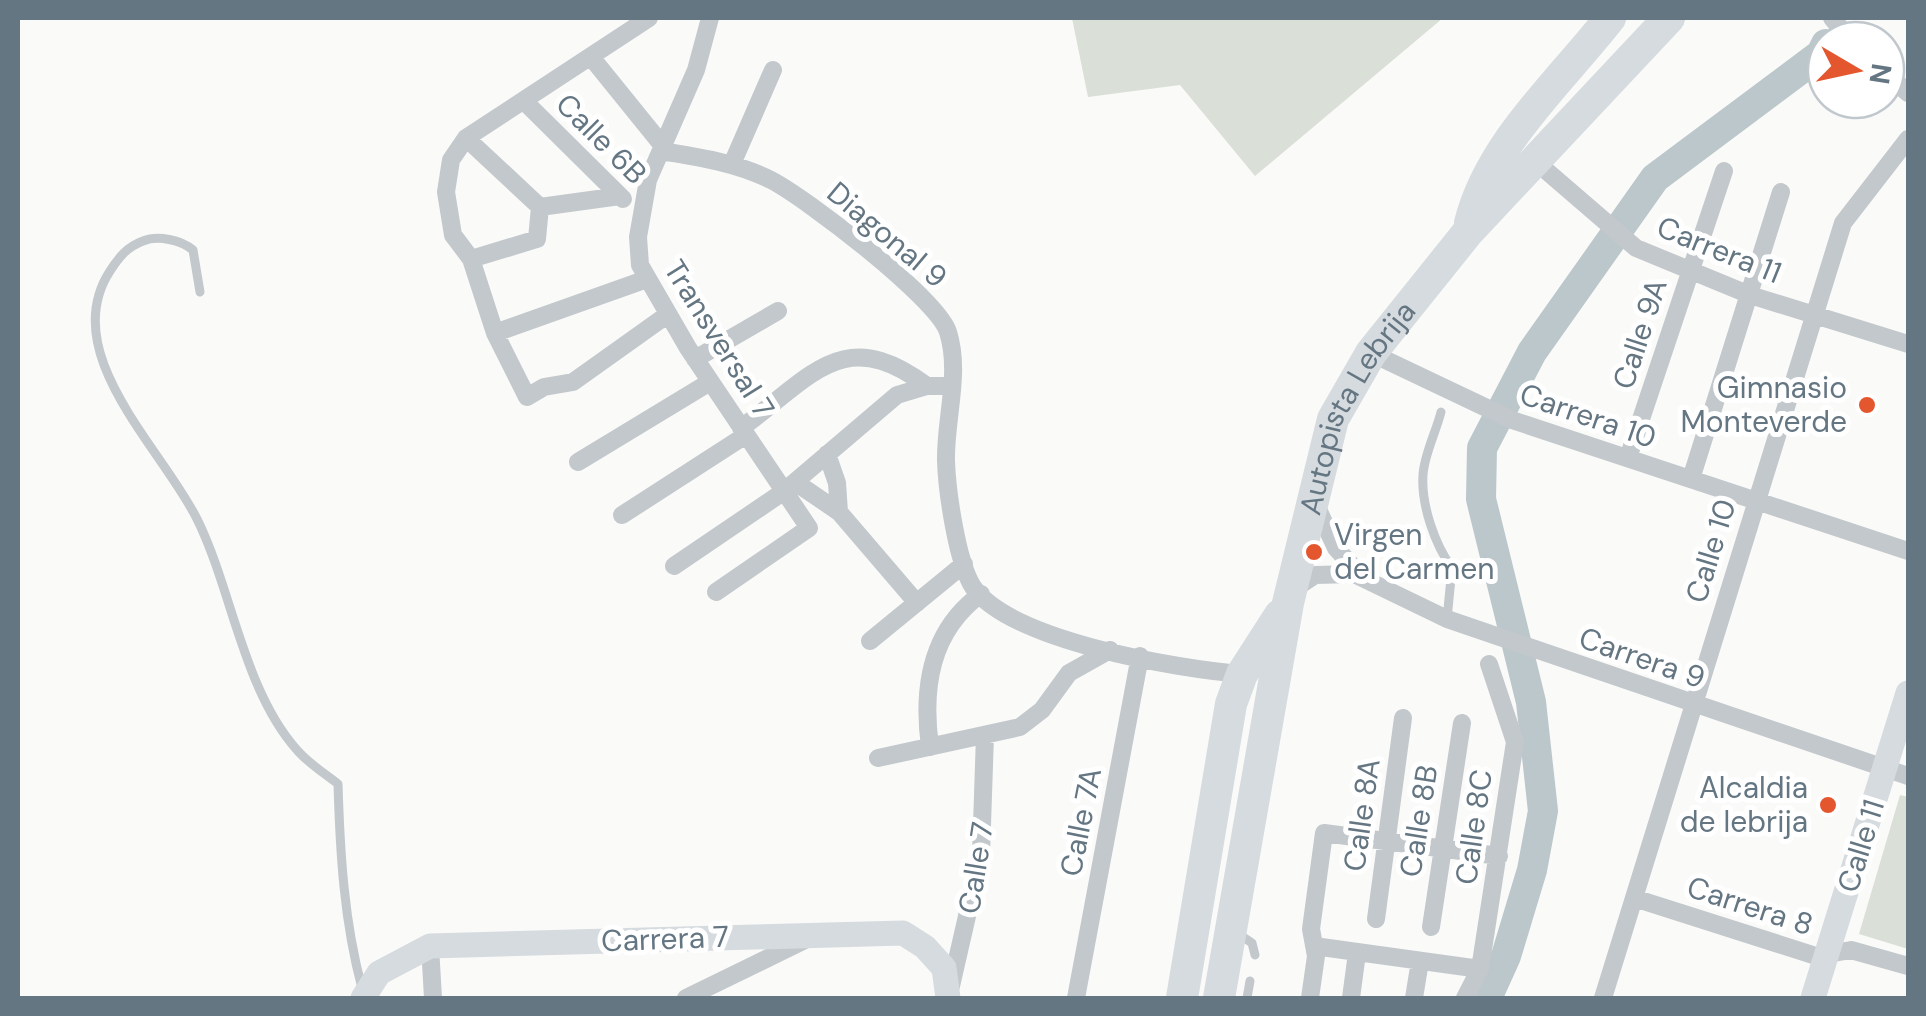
<svg xmlns="http://www.w3.org/2000/svg" width="1926" height="1016" viewBox="0 0 1926 1016" font-family="'DM Sans',sans-serif">
	<style>
		.green { fill: #dadfd7 }
		.lines { fill: none; stroke-linecap: round; stroke-linejoin: round }
		.river { stroke: #bbc7cb; stroke-width: 30 }
		.lane { stroke: #c3c8cc; stroke-width: 9 }
		.street { stroke: #c3c8cc; stroke-width: 18 }
		.secondary { stroke: #d6dbdf; stroke-width: 25 }
		.highway { stroke: #d6dbdf; stroke-width: 32 }
		.poi-dot { fill: #e4572e; stroke: #fff; stroke-width: 4 }
		.labels { text-anchor: middle; stroke-width: 10; stroke-linejoin: round; paint-order: stroke }
		.street-label { font-size: 30px; fill: #657683; stroke: #fff }
		.poi-label { font-size: 30px; fill: #657683; stroke: #fff; text-anchor: end }
	</style>
	<rect width="100%" height="100%" fill="#fafaf8"/>
	<path class="green" d="M1072 18H1443L1255 176 1180 85 1088 97Z
		M1900 795 1908 797V949L1859 934Z"/>
	<g class="lines">
		<path class="river" d="M1487 998 1506 956 1532 870 1543 811 1531 702 1481 499 1482 448 1532 352 1655 178 1821 54 1826 44"/>
		<path class="lane" d="M200 292 193 250C181 240 158 235 143 241 127 247 119 257 110 271 56 354 164 450 198 521 232 591 244 691 297 750 308 763 324 773 338 784 340 852 344 922 362 988
			M1441 412C1436 432 1424 455 1423 475 1421 505 1435 545 1452 568L1447 619
			M1240 935 1252 943 1255 955
			M1247 998 1250 981"/>
		<path class="street" d="M649 18 466 138 451 160 446 192 453 235 471 259 495 333 527 397 544 387 573 382 667 315
			M710 18 696 70 648 180 638 237 640 265 688 348 809 528 716 592
			M1832 18 1850 40
			M591 57 663 146
			M1886 73 1908 93
			M524 101 623 199
			M466 138 540 207 620 196
			M661 151C699 157 737 163 771 180 806 198 937 298 948 332 961 373 945 419 946 461 947 491 957 562 973 587 1011 641 1178 669 1242 674
			M1535 161 1636 248 1750 295 1908 344
			M732 164 773 70
			M471 259 537 239 540 207
			M495 333 647 279
			M1371 353 1512 420 1908 551
			M695 359 778 311
			M741 428C812 377 843 323 927 386
			M827 454 837 483 839 512
			M1628 458 1724 171
			M578 462 710 382
			M1691 479 1781 192
			M795 482 839 512 917 603
			M1315 503 1336 548 1362 577
			M622 515 746 435
			M674 566 783 492 897 395 927 386H951
			M1291 591 1315 575 1354 574 1447 619 1908 776
			M870 641 964 564
			M930 747C922 688 930 631 981 594
			M878 758 1020 727 1042 710 1069 673 1110 650
			M1634 898 1816 956 1851 950 1908 966
			M1376 919 1403 718
			M1431 927 1462 723
			M430 946 433 998
			M1314 946 1480 969
			M951 986 981 855 985 735
			M686 998 807 939
			M1076 998 1140 656
			M1310 998 1316 956 1311 929 1324 833 1499 856
			M1351 998 1357 953
			M1414 998 1420 961
			M1465 998 1480 969 1515 742 1489 664
			M1603 998 1843 223 1908 139"/>
		<path class="secondary" d="M363 998 379 973 430 946 903 933 925 947 944 968 948 998
			M1813 998 1908 693"/>
		<g class="highway">
			<path d="M1470 223C1490 143 1561 81 1610 18"/>
			<path d="M1182 998 1231 704 1242 674 1280 615"/>
			<path id="s1" d="M1219 998 1288 603 1333 419 1371 353 1468 232 1669 18"/>
		</g>
	</g>
	<g class="poi-dot">
		<circle cx="1867" cy="405" r="10"/>
		<circle cx="1314" cy="552" r="10"/>
		<circle cx="1828" cy="805" r="10"/>
	</g>
	<g class="labels">
		<g class="street-label">
			<text transform="translate(601 139) rotate(45)" y="10">Calle 6B</text>
			<text transform="translate(887 235) rotate(40)" y="10">Diagonal 9</text>
			<text transform="translate(1719 250) rotate(22)" y="10">Carrera 11</text>
			<text transform="translate(1640 334) rotate(-72)" y="10">Calle 9A</text>
			<text transform="translate(719 339) rotate(58)" y="10">Transversal 7</text>
			<text dy="10" stroke="none"><textPath href="#s1" startOffset="610">Autopista Lebrija</textPath></text>
			<text transform="translate(1588 416) rotate(19)" y="10">Carrera 10</text>
			<text transform="translate(1711 551) rotate(-73)" y="10">Calle 10</text>
			<text transform="translate(1642 658) rotate(19)" y="10">Carrera 9</text>
			<text transform="translate(1362 815) rotate(-82)" y="10">Calle 8A</text>
			<text transform="translate(1419 821) rotate(-81)" y="10">Calle 8B</text>
			<text transform="translate(1081 822) rotate(-79)" y="10">Calle 7A</text>
			<text transform="translate(1474 827) rotate(-82)" y="10">Calle 8C</text>
			<text transform="translate(1861 846) rotate(-73)" y="10">Calle 11</text>
			<text transform="translate(976 868) rotate(-81)" y="10">Calle 7</text>
			<text transform="translate(1750 906) rotate(18)" y="10">Carrera 8</text>
			<text transform="translate(665 939) rotate(-2)" y="10">Carrera 7</text>
		</g>
		<g class="poi-label">
			<text x="1847" y="398">Gimnasio<tspan x="1847" dy="34">Monteverde</tspan></text>
			<text x="1334" y="545" text-anchor="start">Virgen<tspan x="1334" dy="34">del Carmen</tspan></text>
			<text x="1808" y="798">Alcaldia<tspan x="1808" dy="34">de lebrija</tspan></text>
		</g>
	</g>
	<rect width="1926" height="1016" fill="none" stroke="#657683" stroke-width="40"/>
	<g transform="translate(1856 70) rotate(99)"><circle r="48" fill="#ffffff" stroke="#c1c8cd" stroke-width="2.5"/>
	<path d="M0-8L18 38L0 25L-18 38Z" fill="#e4572e"/>
	<text y="-15" font-size="28" font-weight="bold" text-anchor="middle" fill="#657683">N</text>
	</g>
</svg>
